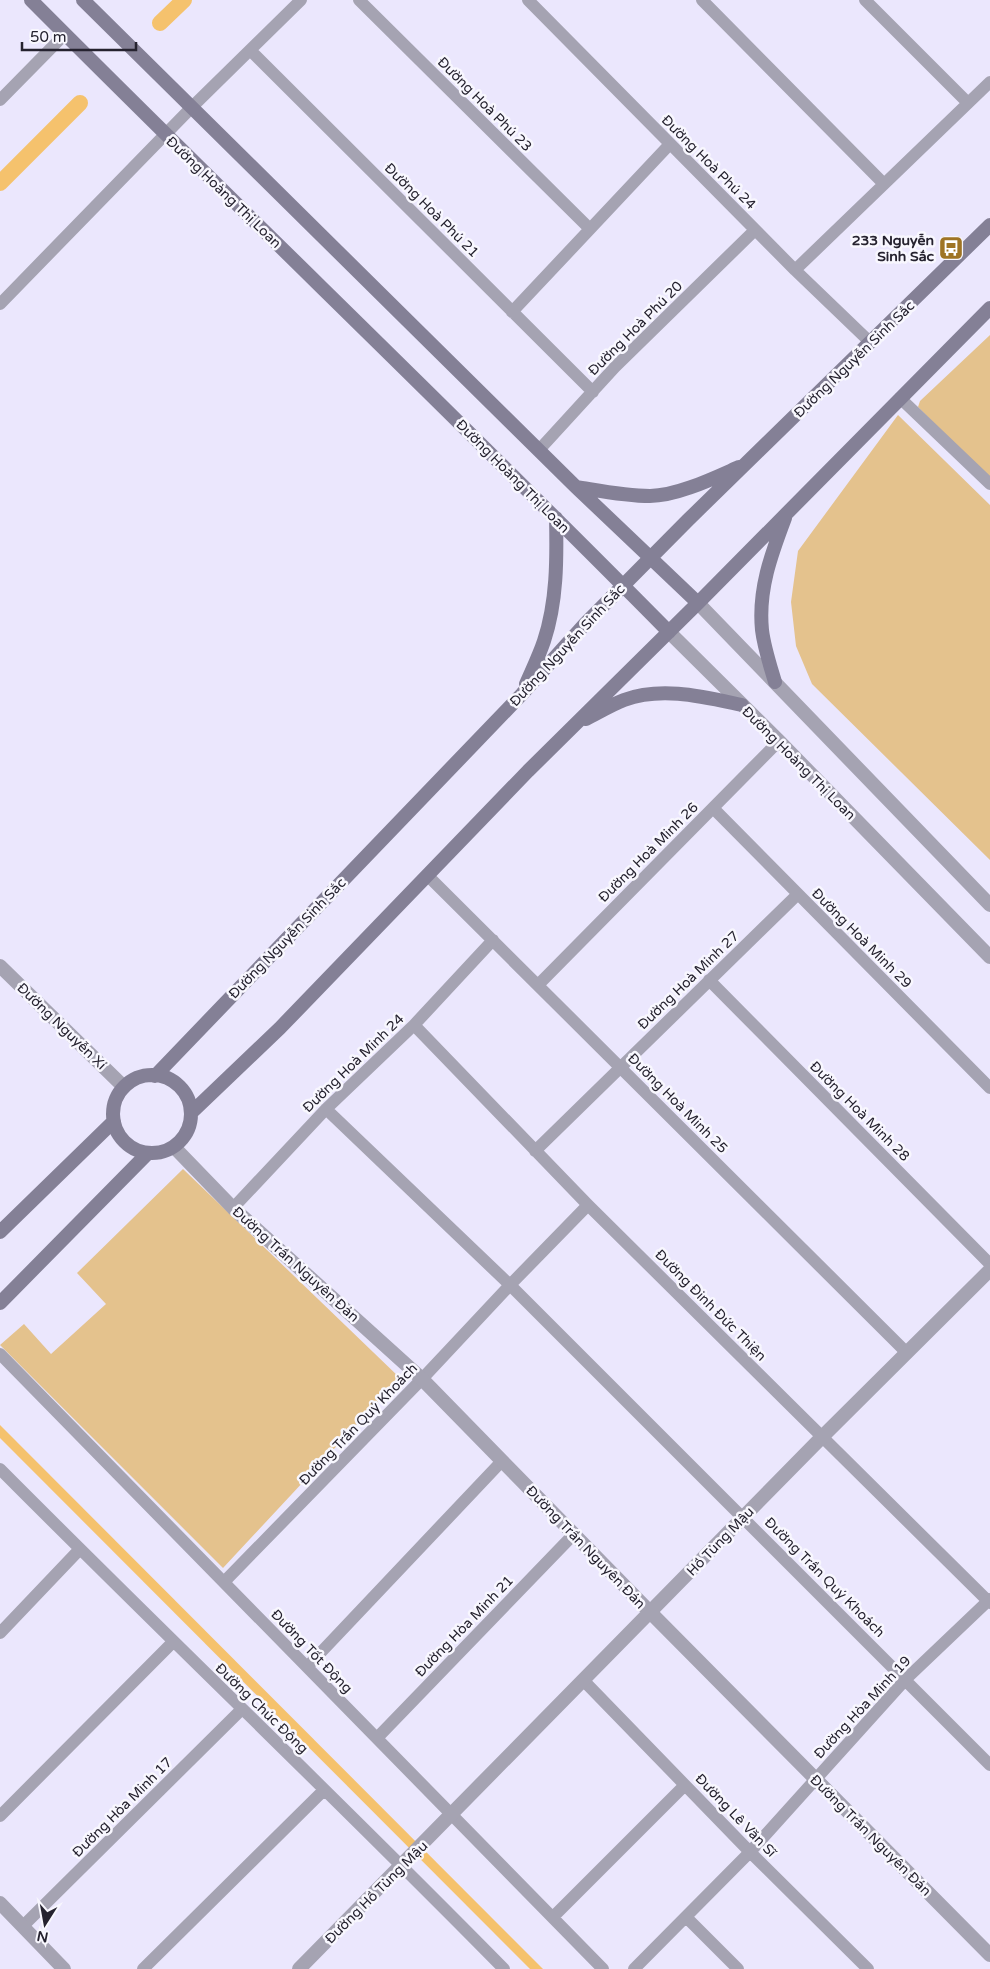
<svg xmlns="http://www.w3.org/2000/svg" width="990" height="1969" viewBox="0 0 990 1969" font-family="'Varela Round',sans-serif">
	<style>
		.green { fill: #e4c28d }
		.water { fill: #f5c26d }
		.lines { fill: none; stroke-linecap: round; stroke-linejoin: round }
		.canal { stroke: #f5c26d; stroke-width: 16 }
		.minor { stroke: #a5a3b2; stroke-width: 12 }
		.tertiary { stroke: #a5a3b2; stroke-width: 14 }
		.secondary { stroke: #848096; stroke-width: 14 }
		.labels { text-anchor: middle; stroke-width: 5; stroke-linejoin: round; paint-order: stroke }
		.street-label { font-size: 14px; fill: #25222f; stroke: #f8f7fe }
		.poi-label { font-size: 14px; font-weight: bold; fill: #25222f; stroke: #f8f7fe; text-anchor: end }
	</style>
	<rect width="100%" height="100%" fill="#ebe7fd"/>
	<path class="green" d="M990 335V480L918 407 920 401Z
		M898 415 990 505V860L812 684 796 646 791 602 798 551Z
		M183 1169 400 1378 223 1568 0 1345 24 1324 51 1354 106 1304 77 1273Z"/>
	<path class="water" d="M0 1425 543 1969H530L0 1438Z"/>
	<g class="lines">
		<path class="canal" d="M160 23 184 0
			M0 183 80 103"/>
		<path class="minor" d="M359 0 590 229
			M528 0 795 270 871 343
			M702 0 884 184
			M865 0 968 103
			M250 50 593 392
			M0 100 65 34
			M795 270 990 82
			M0 304 191 108 301 0
			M512 312 670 144
			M900 398 990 484
			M539 450 615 367 755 230
			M713 808 990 1088
			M427 875 907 1353
			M709 980 990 1264
			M539 984 779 741
			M414 1025 588 1205 990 1603
			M326 1109 510 1285 990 1765
			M535 1151 798 894
			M233 1208 326 1109 414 1025 493 940
			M0 1354 603 1969
			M0 1469C167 1637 338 1800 504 1969
			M224 1582 422 1379 510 1285 588 1205
			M0 1633 80 1549
			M307 1667 502 1461
			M584 1681 750 1852 868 1969
			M377 1738 574 1534
			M0 1816 173 1642
			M553 1917 685 1785
			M686 1917 738 1969
			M23 1926 242 1709
			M143 1969 324 1790
			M634 1969 750 1852 906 1679 990 1599"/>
		<path class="tertiary" d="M698 603 990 905
			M669 632 779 741 990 957
			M0 966 124 1087
			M174 1147 233 1208 422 1379 650 1612 990 1955
			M0 1903 64 1969
			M299 1969 822 1437 990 1270"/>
		<path class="secondary" d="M31 0C242 212 459 419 669 632
			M83 0 576 487 698 603
			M576 487C601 491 625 496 650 496 677 496 714 478 739 467
			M775 682C770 665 764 647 762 630 758 590 771 555 785 518
			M526 684C532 670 539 656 544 641 557 602 557 559 556 518
			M586 719C598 713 611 705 624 700 662 686 704 697 742 705
			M113 1114a39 39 0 1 1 78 0a39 39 0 1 1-78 0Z
			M155 1076 522 694 585 624 688 520 990 225
			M191 1113 280 1028 528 771 698 603 990 308
			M0 1232 114 1121
			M0 1303 148 1153"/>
	</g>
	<defs>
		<symbol id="bus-square" viewBox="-11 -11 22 22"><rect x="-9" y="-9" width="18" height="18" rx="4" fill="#9f7424" stroke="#f8f7fe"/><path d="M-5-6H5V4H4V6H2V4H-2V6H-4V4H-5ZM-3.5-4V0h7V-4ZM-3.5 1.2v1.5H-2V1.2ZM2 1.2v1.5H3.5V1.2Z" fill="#fff"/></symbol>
	</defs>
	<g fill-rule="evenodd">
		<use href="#bus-square" x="937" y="234" width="28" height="28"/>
	</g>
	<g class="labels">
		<g class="street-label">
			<text transform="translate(485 104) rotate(45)" y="5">Đường Hoà Phú 23</text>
			<text transform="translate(709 162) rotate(45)" y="5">Đường Hoà Phú 24</text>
			<text transform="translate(224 192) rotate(44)" y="5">Đường Hoàng Thị Loan</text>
			<text transform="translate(432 210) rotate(45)" y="5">Đường Hoà Phú 21</text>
			<text transform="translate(635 328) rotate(-45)" y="5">Đường Hoà Phú 20</text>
			<text transform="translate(854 359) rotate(-44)" y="5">Đường Nguyễn Sinh Sắc</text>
			<text transform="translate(513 476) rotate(45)" y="5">Đường Hoàng Thị Loan</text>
			<text transform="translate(567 645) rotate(-47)" y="5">Đường Nguyễn Sinh Sắc</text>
			<text transform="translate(799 763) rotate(45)" y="5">Đường Hoàng Thị Loan</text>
			<text transform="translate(648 852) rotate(-45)" y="5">Đường Hoà Minh 26</text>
			<text transform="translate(287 938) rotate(-46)" y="5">Đường Nguyễn Sinh Sắc</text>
			<text transform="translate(862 938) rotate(45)" y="5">Đường Hoà Minh 29</text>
			<text transform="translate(688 980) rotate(-44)" y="5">Đường Hoà Minh 27</text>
			<text transform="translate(62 1026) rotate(44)" y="5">Đường Nguyễn Xí</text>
			<text transform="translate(353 1063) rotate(-44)" y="5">Đường Hoà Minh 24</text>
			<text transform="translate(678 1103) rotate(45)" y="5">Đường Hoà Minh 25</text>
			<text transform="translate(860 1111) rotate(45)" y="5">Đường Hoà Minh 28</text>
			<text transform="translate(296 1264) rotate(42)" y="5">Đường Trần Nguyên Đán</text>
			<text transform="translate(711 1305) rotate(45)" y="5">Đường Đinh Đức Thiện</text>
			<text transform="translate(358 1424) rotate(-46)" y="5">Đường Trần Quý Khoách</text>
			<text transform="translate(720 1541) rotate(-46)" y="5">Hồ Tùng Mậu</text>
			<text transform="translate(586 1547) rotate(46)" y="5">Đường Trần Nguyên Đán</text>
			<text transform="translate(825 1577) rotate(45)" y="5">Đường Trần Quý Khoách</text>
			<text transform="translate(464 1626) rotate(-46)" y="5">Đường Hòa Minh 21</text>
			<text transform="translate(312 1651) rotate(46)" y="5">Đường Tốt Động</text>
			<text transform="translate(862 1707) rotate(-47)" y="5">Đường Hòa Minh 19</text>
			<text transform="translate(262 1708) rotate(44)" y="5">Đường Chúc Động</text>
			<text transform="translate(122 1807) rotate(-45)" y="5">Đường Hòa Minh 17</text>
			<text transform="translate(736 1815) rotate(46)" y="5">Đường Lê Văn Sĩ</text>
			<text transform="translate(871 1835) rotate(45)" y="5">Đường Trần Nguyên Đán</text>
			<text transform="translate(376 1892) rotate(-45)" y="5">Đường Hồ Tùng Mậu</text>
		</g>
		<g class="poi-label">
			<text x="934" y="245">233 Nguyễn<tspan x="934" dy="16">Sinh Sắc</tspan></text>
		</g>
	</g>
	<g transform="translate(45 1924) rotate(191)" stroke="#f8f7fe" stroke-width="4" paint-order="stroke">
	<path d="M0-4L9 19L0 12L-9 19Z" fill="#25222f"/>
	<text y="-8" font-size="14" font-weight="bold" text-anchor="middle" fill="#25222f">N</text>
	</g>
	<path d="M22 42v8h114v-8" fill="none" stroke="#25222f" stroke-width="2.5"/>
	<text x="30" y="42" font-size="15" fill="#25222f" stroke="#f8f7fe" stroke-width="4" paint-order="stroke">50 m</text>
</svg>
